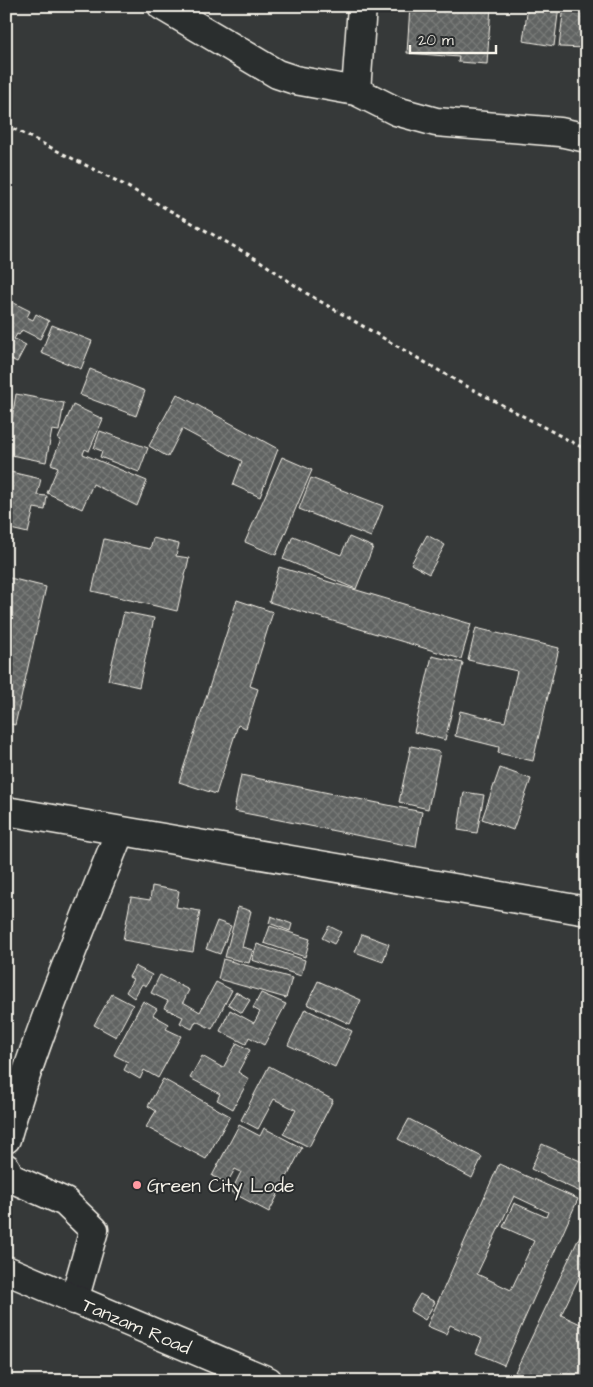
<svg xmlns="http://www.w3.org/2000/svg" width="593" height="1387" viewBox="0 0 593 1387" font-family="'Architects Daughter',sans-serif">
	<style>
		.building { fill: url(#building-cross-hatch); stroke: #f4f1e8; fill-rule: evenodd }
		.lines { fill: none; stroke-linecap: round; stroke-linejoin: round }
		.minor-casing { stroke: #f4f1e8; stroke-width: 31 }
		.highway-casing { stroke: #f4f1e8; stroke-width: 31 }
		.path { stroke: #f4f1e8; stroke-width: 3; stroke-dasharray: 4 4; stroke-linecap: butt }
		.minor { stroke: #2a2d2e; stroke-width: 28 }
		.highway { stroke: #2a2d2e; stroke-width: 28 }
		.poi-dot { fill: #ff9aa2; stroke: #2a2d2e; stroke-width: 2 }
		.labels { text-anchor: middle; stroke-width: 4; stroke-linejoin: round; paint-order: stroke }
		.poi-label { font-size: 19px; fill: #f4f1e8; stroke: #2a2d2e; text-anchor: start }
		.street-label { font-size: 19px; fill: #f4f1e8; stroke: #2a2d2e }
	</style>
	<defs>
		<pattern id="building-cross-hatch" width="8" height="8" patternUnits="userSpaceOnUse" patternTransform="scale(1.25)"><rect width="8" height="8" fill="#616362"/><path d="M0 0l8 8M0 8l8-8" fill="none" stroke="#787a78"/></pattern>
	</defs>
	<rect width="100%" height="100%" fill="#363939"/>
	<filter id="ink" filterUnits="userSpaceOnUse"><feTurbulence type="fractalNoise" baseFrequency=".02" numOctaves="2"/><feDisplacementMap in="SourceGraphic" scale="10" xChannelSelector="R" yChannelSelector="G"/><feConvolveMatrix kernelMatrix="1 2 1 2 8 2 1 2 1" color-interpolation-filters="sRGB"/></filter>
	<g filter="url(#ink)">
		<path class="building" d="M410 6 461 10V6H491L487 64 458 62 459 57 407 53Z
			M528 6H559L554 46 523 41Z
			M564 6H587V48L559 47Z
			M12 302 30 311 27 317 33 320 36 314 49 321 40 339 22 330 19 335 17 334 14 339 26 345 17 362 6 357V308L9 310Z
			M52 325 92 341 81 369 41 353Z
			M90 369 145 391 136 416 80 395Z
			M16 394 64 403 59 431 52 430 46 462 6 454Z
			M177 394 278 449 260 497 233 485 242 461 182 429 168 457 149 446Z
			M73 405 103 419 89 451 85 449 83 454 147 481 137 506 93 484 82 509 47 493 58 467 51 464 61 440 58 439Z
			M100 431 148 448 139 472 100 457 102 451 94 448Z
			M282 457 312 470 276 555 245 542Z
			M6 471 41 479 37 495 47 496 45 510 34 508 28 533 6 528Z
			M311 478 383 506 371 537 299 509Z
			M427 535 445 545 429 574 411 564Z
			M293 536 341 555 349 537 373 547 356 589 283 559Z
			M153 538 179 544 176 556 189 558 177 611 92 591 104 539 150 549Z
			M279 567 471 624 461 659 269 602Z
			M6 577 46 587 15 725 6 723Z
			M237 600 273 612 250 686 258 689 246 728 238 725 216 794 179 782Z
			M124 612 154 618 139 687 108 680Z
			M476 628 559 648 533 761 498 753 499 747 455 736 460 711 505 722 517 671 468 660Z
			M432 656 463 663 445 740 414 732Z
			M411 746 440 752 428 809 399 802Z
			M500 768 531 779 513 830 482 819Z
			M241 775 422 812 416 847 234 811Z
			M464 792 484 795 477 833 458 830Z
			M152 886 179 891 176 907 200 911 193 952 123 940 131 897 150 900Z
			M238 907 251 911 242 947 253 950 249 963 225 957Z
			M271 916 292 924 290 931 269 923Z
			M217 921 231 926 220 954 206 949Z
			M270 926 310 939 305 957 264 943Z
			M329 926 341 932 334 944 322 938Z
			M362 934 389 944 383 962 355 952Z
			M257 944 305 960 301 976 252 960Z
			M223 959 292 978 286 998 218 979Z
			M135 966 152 975 146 986 142 984 134 998 126 992 133 979 129 977Z
			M160 975 189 990 183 1002 200 1012 216 982 232 990 212 1029 196 1021 192 1029 180 1023 183 1017 164 1008 168 1001 151 993Z
			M318 981 361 1000 350 1024 307 1004Z
			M236 992 250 1000 242 1013 228 1004Z
			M261 993 286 1004 264 1045 249 1037 246 1044 220 1031 230 1010 254 1023 260 1012 253 1008Z
			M112 994 133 1005 116 1037 94 1025Z
			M143 1001 157 1009 153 1015 169 1024 166 1029 181 1036 158 1078 144 1070 140 1079 124 1070 128 1062 114 1055Z
			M305 1009 352 1031 335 1067 288 1045Z
			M237 1043 250 1050 238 1072 249 1079 233 1109 217 1100 220 1094 190 1078 202 1056 223 1068Z
			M269 1066 333 1100 309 1147 283 1134 296 1110 274 1099 258 1129 241 1120Z
			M163 1079 230 1116 206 1159 146 1127 156 1111 148 1106Z
			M409 1119 482 1157 472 1178 398 1139Z
			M239 1125 260 1136 264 1128 302 1148 269 1212 231 1192 241 1172 235 1169 227 1183 212 1176Z
			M542 1144 587 1164V1195L531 1169Z
			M499 1164 578 1199 504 1365 476 1353 482 1339 450 1325 446 1334 427 1326ZM514 1196 548 1212 546 1217 514 1203 503 1227 534 1241 511 1290 477 1274Z
			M587 1221V1261L561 1315 587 1327V1381H533L515 1372Z
			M420 1294 435 1302 425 1320 410 1311Z"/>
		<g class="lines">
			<defs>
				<path id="minor" d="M162 6 277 74 295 80 356 91 396 111 436 122 560 132 587 138
					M356 91 362 6
					M6 811 587 911
					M6 1139C36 1034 80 932 120 831
					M6 1168 11 1178 65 1202 94 1230 74 1300"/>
				<g id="highway">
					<path id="s1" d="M6 1270 268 1381"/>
				</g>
			</defs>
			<use href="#minor" class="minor-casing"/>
			<use href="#highway" class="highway-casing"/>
			<path class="path" d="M6 125 119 182 260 261 306 293 457 381 587 450"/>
			<use href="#minor" class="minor"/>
			<use href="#highway" class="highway"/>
		</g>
	</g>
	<circle class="poi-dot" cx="137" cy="1185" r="5"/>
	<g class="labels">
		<g class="poi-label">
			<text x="147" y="1192">Green City Lode</text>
		</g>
		<g class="street-label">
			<text dy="7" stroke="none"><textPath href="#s1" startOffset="142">Tanzam Road</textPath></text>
		</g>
	</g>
	<rect width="593" height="1387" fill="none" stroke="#2a2d2e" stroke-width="25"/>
	<rect x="12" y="12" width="568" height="1362" fill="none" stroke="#f4f1e8" stroke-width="2" filter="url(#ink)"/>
	<path d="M410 45v8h86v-8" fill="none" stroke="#f4f1e8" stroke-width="2.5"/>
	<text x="418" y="45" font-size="15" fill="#f4f1e8" stroke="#2a2d2e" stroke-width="4" paint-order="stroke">20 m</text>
</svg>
